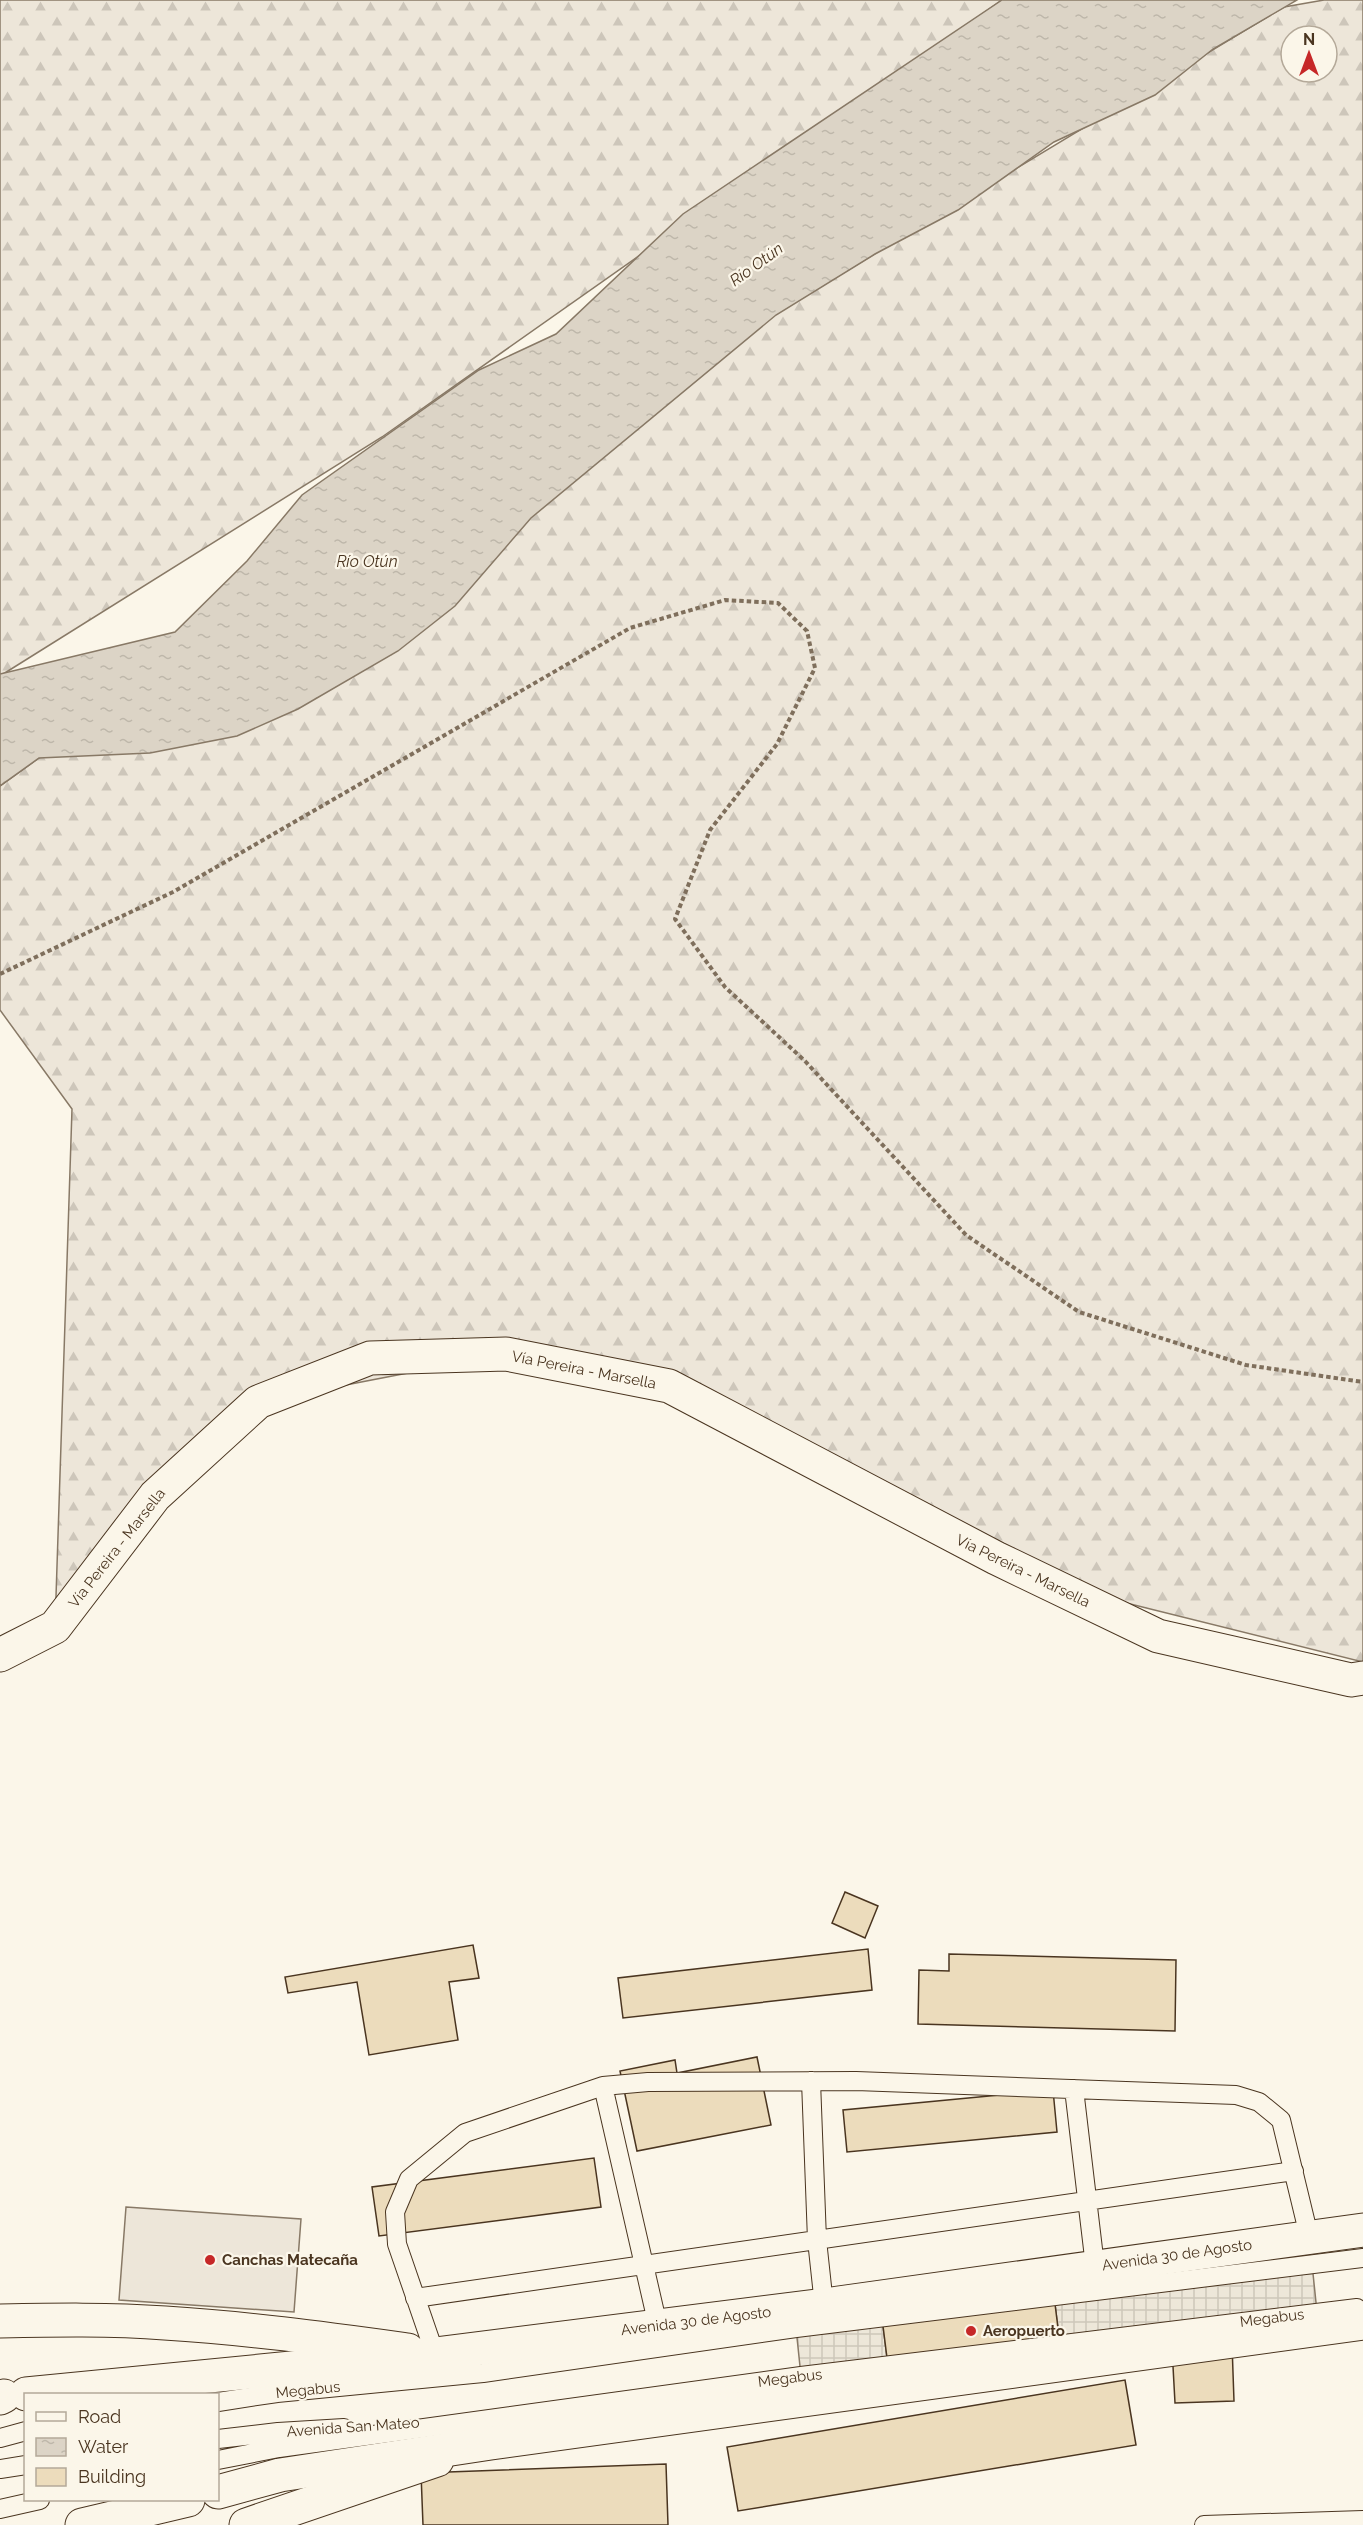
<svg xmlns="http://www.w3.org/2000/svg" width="1363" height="2525" viewBox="0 0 1363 2525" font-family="Raleway,sans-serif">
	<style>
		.forest { fill: url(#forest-firs); stroke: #887966; stroke-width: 1.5; fill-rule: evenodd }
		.pitch { fill: #ede6d9; stroke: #887966; stroke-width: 1.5 }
		.plaza { fill: url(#plaza-grid); stroke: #887966; stroke-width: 1.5 }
		.water { fill: url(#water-ripples); stroke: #887966; stroke-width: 1.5 }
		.building { fill: #ecdcbc; stroke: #4a3520; stroke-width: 1.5 }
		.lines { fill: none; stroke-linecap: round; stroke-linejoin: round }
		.lane-casing { stroke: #4a3520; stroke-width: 20 }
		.secondary-casing { stroke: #4a3520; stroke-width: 35 }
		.primary-casing { stroke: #4a3520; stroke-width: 35 }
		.path { stroke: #7f6f5c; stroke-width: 4; stroke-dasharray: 4.5 3; stroke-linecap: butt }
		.lane { stroke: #fbf6e9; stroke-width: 18 }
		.secondary { stroke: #fbf6e9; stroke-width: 33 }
		.primary { stroke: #fbf6e9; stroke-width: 33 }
		.poi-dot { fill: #c62828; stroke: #fbf6e9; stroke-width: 2 }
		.labels { text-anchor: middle; stroke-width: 4.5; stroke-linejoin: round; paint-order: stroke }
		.street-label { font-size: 15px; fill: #4a3520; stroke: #fbf6e9 }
		.poi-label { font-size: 15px; font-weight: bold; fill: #4a3520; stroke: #fbf6e9; text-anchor: start }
		.water-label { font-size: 16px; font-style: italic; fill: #4a3520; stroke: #fbf6e9 }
	</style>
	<defs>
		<pattern id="forest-firs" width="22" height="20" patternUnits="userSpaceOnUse" patternTransform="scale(1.5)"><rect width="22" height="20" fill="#ede6d9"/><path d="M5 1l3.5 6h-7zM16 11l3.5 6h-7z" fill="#cdc6ba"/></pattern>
		<pattern id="plaza-grid" width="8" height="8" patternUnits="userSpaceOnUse" patternTransform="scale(1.5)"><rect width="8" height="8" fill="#ede7d9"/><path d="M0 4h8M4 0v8" fill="none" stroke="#cdc7ba"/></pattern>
		<pattern id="water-ripples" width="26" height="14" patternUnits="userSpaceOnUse" patternTransform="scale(1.5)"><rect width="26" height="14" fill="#dcd4c6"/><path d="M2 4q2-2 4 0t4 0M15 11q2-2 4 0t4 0" fill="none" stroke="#beb7aa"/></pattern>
	</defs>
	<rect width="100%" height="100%" fill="#fbf6e9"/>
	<path class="forest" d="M0 0H1002L382 437 0 676Z
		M1324 0H1363V1662L1046 1583 732 1420 506 1354 258 1402 55 1627 72 1109 0 1010V786L39 758C452 505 869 258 1284 7ZM1291 36H1327V72H1291Z"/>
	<path class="pitch" d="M126 2207 301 2219 294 2312 119 2300Z"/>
	<path class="plaza" d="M1312 2264 1317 2312 1060 2344 1054 2296Z
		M882 2318 888 2366 801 2376 796 2328Z"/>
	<path class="water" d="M1002 0H1297L1213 49 1155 95 1054 142 958 210 875 254 776 315 531 518 455 606 398 651 298 709 237 736 150 753 39 758 0 786V674L175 632 247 561 302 495 479 370 556 334 683 214Z"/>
	<path class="building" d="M845 1892 878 1906 865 1938 832 1923Z
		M473 1945 479 1978 449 1982 458 2040 369 2055 357 1982 288 1993 285 1977Z
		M868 1949 872 1990 623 2018 618 1978Z
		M949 1954 1176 1960 1175 2031 918 2024 919 1970 949 1971Z
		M757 2057 771 2125 637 2151 620 2071 675 2060 677 2073Z
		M1053 2090 1057 2132 847 2152 843 2110Z
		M594 2158 601 2207 379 2236 372 2187Z
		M1054 2296 1060 2344 888 2366 882 2318Z
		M1232 2344 1234 2401 1175 2403 1172 2348Z
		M1125 2380 1136 2445 738 2511 727 2447Z
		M666 2464 668 2525H423L421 2473Z"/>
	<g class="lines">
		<defs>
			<path id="lane" d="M811 2081 817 2240 824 2305
				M603 2086 658 2326
				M1074 2089 1095 2266
				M415 2298 1294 2171
				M435 2354 397 2244 395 2212 409 2179 465 2133 603 2086 648 2082 856 2081 1236 2095 1259 2102 1281 2120 1309 2236
				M218 2402 277 2393 483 2373 796 2328 1363 2258
				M0 2438 26 2431
				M218 2439 278 2432 344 2428
				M218 2460 279 2448 801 2376 1357 2308
				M0 2469 26 2465
				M0 2509 40 2500
				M1204 2525 1363 2520"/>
			<path id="secondary" d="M0 1655 55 1627 155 1496 258 1402 370 1358 506 1354 669 1386 996 1558 1158 1636 1351 1680 1363 1678
				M0 2321C55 2320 110 2319 165 2323 247 2328 327 2339 408 2350
				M0 2398 4 2396
				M246 2525 437 2460"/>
			<path id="primary" d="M26 2394 435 2354 824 2305 1363 2230
				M218 2492 280 2475 491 2443 1363 2323
				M82 2525 188 2500"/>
		</defs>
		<use href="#lane" class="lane-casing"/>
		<use href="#secondary" class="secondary-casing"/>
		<use href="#primary" class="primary-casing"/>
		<path class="path" d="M0 974 173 892 630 628 725 600 778 603 807 631 815 668 777 744 710 830 675 919 725 987 805 1061 966 1235 1079 1312 1246 1365 1363 1382"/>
		<use href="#lane" class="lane"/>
		<use href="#secondary" class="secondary"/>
		<use href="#primary" class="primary"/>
	</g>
	<g class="poi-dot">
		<circle cx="210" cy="2260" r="6"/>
		<circle cx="971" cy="2331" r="6"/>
	</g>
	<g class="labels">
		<g class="street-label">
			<text transform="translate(584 1370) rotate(11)" y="5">Vía Pereira - Marsella</text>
			<text transform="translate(117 1548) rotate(-52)" y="5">Vía Pereira - Marsella</text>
			<text transform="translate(1023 1571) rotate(26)" y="5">Vía Pereira - Marsella</text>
			<text transform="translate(1177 2255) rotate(-8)" y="5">Avenida 30 de Agosto</text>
			<text transform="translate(1272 2318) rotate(-7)" y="5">Megabus</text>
			<text transform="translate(696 2321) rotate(-7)" y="5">Avenida 30 de Agosto</text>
			<text transform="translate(790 2378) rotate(-7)" y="5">Megabus</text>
			<text transform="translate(308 2390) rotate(-6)" y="5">Megabus</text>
			<text transform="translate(353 2427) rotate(-4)" y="5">Avenida San Mateo</text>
		</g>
		<g class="poi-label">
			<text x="222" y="2265">Canchas Matecaña</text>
			<text x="983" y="2336">Aeropuerto</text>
		</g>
		<g class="water-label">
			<text transform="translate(756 264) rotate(-36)" y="6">Río Otún</text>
			<text x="367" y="567">Río Otún</text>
		</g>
	</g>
	<rect x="24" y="2393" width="195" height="108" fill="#fbf6e9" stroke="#b4a999" stroke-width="1.5"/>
	<rect x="36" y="2412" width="30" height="9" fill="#fbf6e9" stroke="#b4a999" stroke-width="1.5"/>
	<text x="78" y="2423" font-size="18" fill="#4a3520">Road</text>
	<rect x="36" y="2438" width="30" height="18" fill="url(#water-ripples)" stroke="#b4a999" stroke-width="1.5"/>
	<text x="78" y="2453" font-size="18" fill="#4a3520">Water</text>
	<rect x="36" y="2468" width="30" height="18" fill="#ecdcbc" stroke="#b4a999" stroke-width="1.5"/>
	<text x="78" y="2483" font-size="18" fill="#4a3520">Building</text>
	<g transform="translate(1309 54)"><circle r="28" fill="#fbf6e9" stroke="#b4a999" stroke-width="1.5"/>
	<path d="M0-4.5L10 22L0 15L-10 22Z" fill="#c62828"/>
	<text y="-9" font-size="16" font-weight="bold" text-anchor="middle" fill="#4a3520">N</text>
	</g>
</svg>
